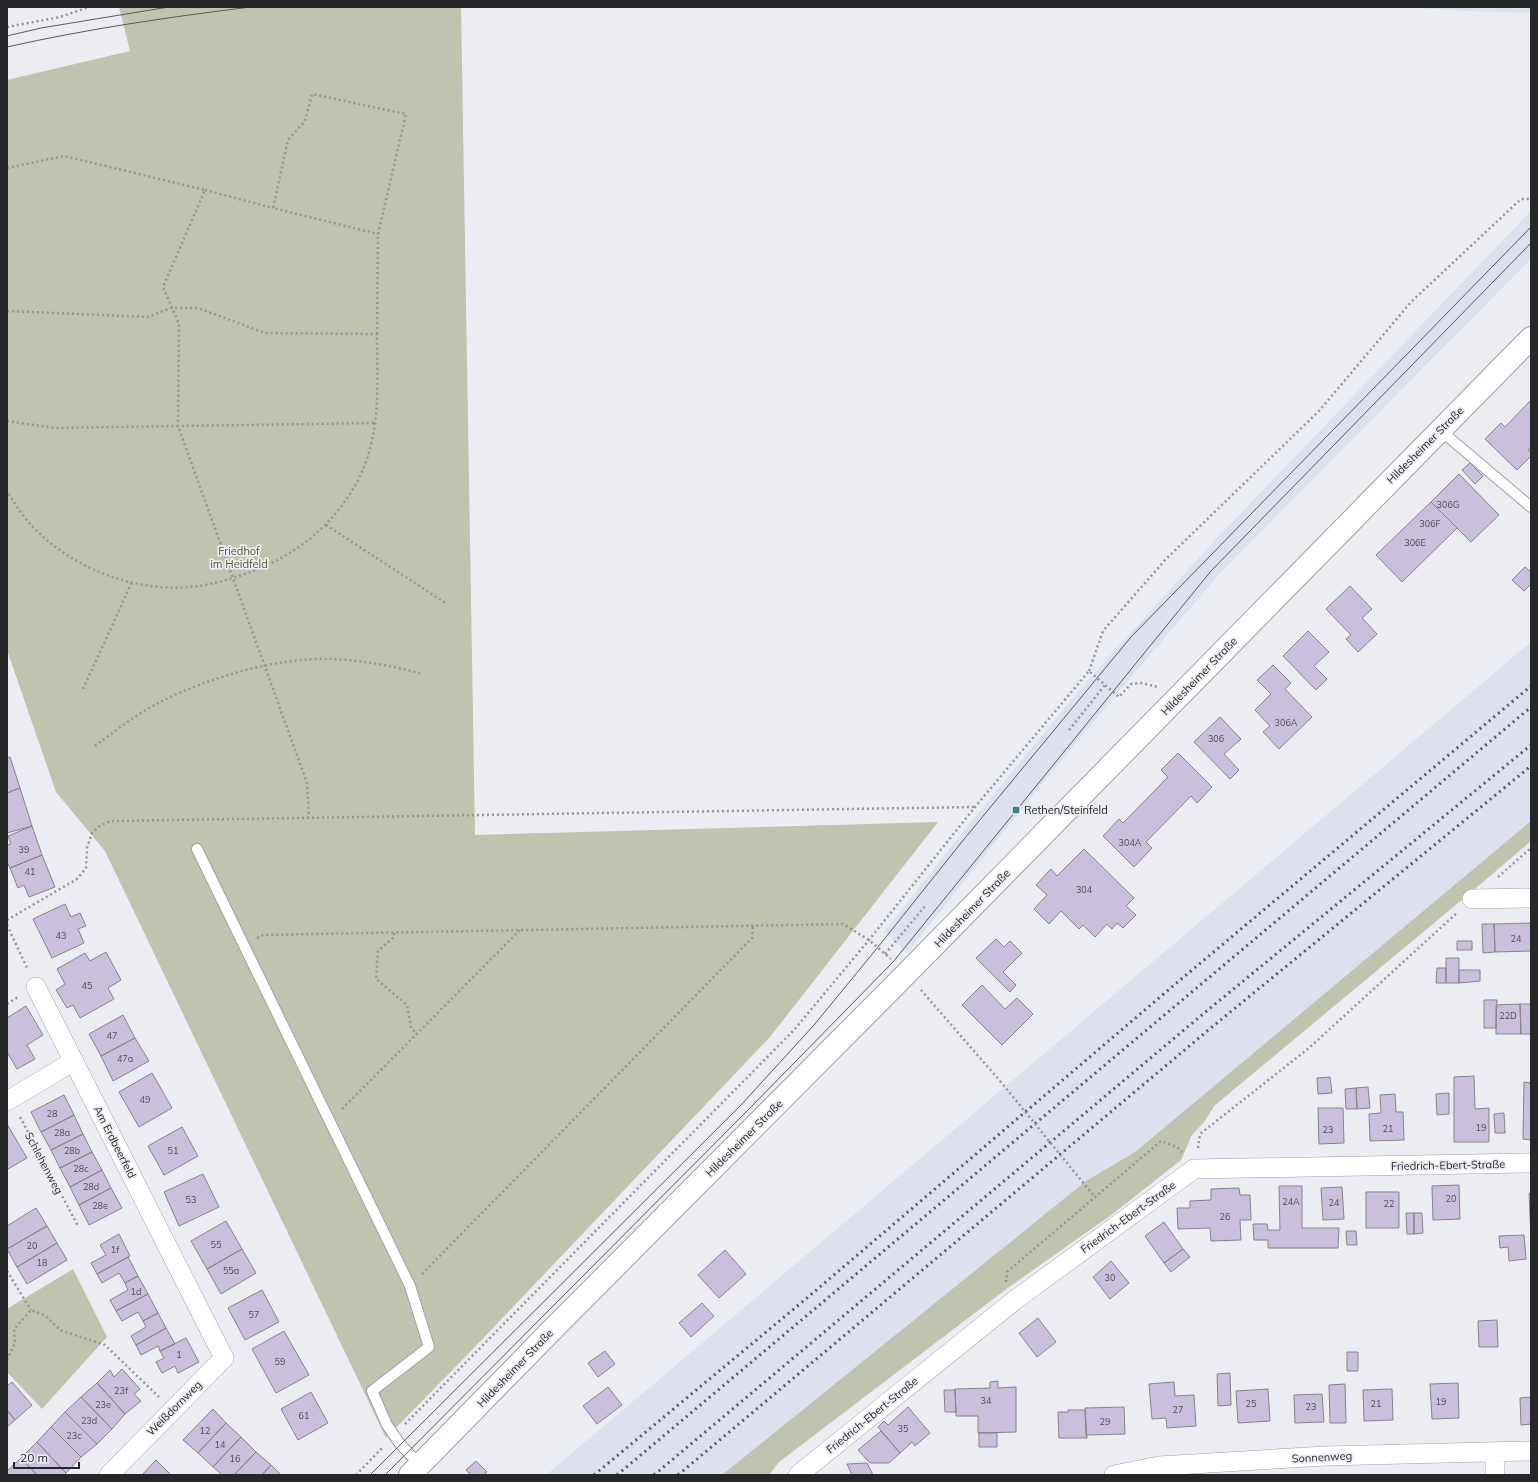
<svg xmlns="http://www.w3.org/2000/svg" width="1538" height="1482" viewBox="0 0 1538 1482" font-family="Mulish,sans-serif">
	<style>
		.built { fill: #dde0ed }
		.green { fill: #c0c3ad }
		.building { fill: #cac0dd; stroke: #858389 }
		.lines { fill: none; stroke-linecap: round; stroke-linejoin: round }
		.lane-casing { stroke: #9fa1a7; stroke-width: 12 }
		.street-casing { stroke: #9fa1a7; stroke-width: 20 }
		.secondary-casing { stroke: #9fa1a7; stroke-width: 24 }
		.path { stroke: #949599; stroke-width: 2.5; stroke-dasharray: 2 3; stroke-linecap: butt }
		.lane { stroke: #fff; stroke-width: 10 }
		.street { stroke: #fff; stroke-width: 19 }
		.secondary { stroke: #fff; stroke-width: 22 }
		.tram { stroke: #585a5d; stroke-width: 1 }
		.rail { stroke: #585a5d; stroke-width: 3; stroke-dasharray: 2 4; stroke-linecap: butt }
		.path-bridge { stroke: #949599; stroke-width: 2.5; stroke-dasharray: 2 3; stroke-linecap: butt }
		.poi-dot { fill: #3a817b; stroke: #ebedf3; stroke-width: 1.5 }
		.labels { text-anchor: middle; stroke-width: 3.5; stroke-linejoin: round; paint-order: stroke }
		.number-label { font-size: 9px; fill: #4f4d56 }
		.street-label { font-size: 11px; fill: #262729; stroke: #ebedf3 }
		.park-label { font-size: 11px; fill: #565c2b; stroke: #ebedf3 }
		.poi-label { font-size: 11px; fill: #262729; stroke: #ebedf3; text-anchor: start }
	</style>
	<rect width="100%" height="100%" fill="#ebedf3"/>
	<path class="built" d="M1404 7H1531V13L1466 11Z
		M1531 211V259L1222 571 1125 684 1037 790 907 953 884 932 974 818 1087 681 1214 541Z
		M1531 642V821L1135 1152 1086 1181 722 1475H546Z"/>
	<path class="green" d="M119 7H461L475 835 938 822 770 1037 471 1351 386 1438 105 851 56 792 7 650V80L130 51Z
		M1531 821V841L1469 894 1214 1106 1205 1121 1192 1135 1181 1160 1114 1213 1009 1287 779 1462 769 1475H722L1086 1181 1135 1152Z
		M73 1269 107 1337 42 1409 7 1372V1309Z"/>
	<path class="building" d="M1531 400V447L1528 450 1531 452V456L1517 470 1485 439 1501 423 1505 427Z
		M1470 463 1483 476 1475 484 1462 470Z
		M1459 474 1499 515 1471 542 1431 502Z
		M1431 502 1457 528 1402 582 1376 555Z
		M1525 567 1531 572V584L1524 591 1512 580Z
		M1350 586 1372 609 1362 618 1377 634 1358 652 1346 639 1351 635 1326 609Z
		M1308 631 1329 652 1314 666 1327 679 1316 690 1283 656Z
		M1273 665 1291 683 1285 689 1312 717 1279 749 1263 732 1270 726 1255 710 1271 694 1257 680Z
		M1220 717 1241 739 1224 754 1239 770 1230 779 1194 742Z
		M1178 753 1212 787 1197 803 1191 796 1146 842 1152 848 1134 867 1103 836 1119 819 1123 823 1168 777 1161 770Z
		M10 757 20 788 7 793V758Z
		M20 788 32 826 7 833V793Z
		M32 826 42 855 10 868 7 862V845L11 844 8 836Z
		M1084 849 1134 898 1126 906 1136 915 1123 928 1117 923 1112 929 1107 924 1095 937 1083 925 1079 929 1061 911 1049 924 1034 909 1047 895 1036 885 1051 869 1057 876Z
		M42 855 55 887 29 897 24 885 18 888 10 868Z
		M65 904 71 917 80 913 86 926 78 929 84 943 52 958 33 919Z
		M1531 923V951L1495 952 1494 924Z
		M1482 924H1494L1495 952 1483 953Z
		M996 939 1004 947 1010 941 1022 953 1003 972 1016 985 1010 992 976 958Z
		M1457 941H1472V950H1457Z
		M106 952 121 980 108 988 114 999 80 1018 73 1005 67 1008 56 990 65 984 57 969 85 953 90 961Z
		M1446 958H1459V983H1446Z
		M1437 968H1446V983H1436Z
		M1459 970H1480V981L1459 983Z
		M982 985 1005 1009 1017 998 1033 1014 1002 1045 962 1005Z
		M1484 1000H1497L1496 1028H1484Z
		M1520 1004H1531V1034H1521Z
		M1520 1004 1521 1034H1496V1005Z
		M26 1006 43 1035 27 1045 35 1059 17 1069 7 1052V1018Z
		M123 1015 135 1038 101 1056 89 1034Z
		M135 1038 149 1061 113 1081 101 1056Z
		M152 1073 172 1108 139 1127 119 1092Z
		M1474 1076 1475 1109 1489 1108V1142H1454V1077Z
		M1330 1077 1332 1093 1318 1094 1317 1078Z
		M1524 1082 1531 1083V1140L1523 1139Z
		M1368 1087 1370 1108 1357 1109 1356 1088Z
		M1356 1088 1357 1109H1346L1345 1089Z
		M1449 1093V1114L1437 1115 1436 1094Z
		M1395 1094 1396 1112H1403L1404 1140 1370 1141 1369 1114 1381 1113 1380 1095Z
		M64 1095 74 1115 41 1132 31 1112Z
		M1318 1108H1343L1344 1143 1319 1144Z
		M1504 1113 1505 1133H1495L1494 1114Z
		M74 1115 83 1134 51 1150 41 1132Z
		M7 1124 27 1158 8 1169 7 1167Z
		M182 1127 198 1156 164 1175 148 1146Z
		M83 1134 92 1152 60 1168 51 1150Z
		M92 1152 102 1170 70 1187 60 1168Z
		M102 1170 111 1188 79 1205 70 1187Z
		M203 1174 219 1207 179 1226 164 1192Z
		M1459 1185 1460 1219 1433 1220 1432 1186Z
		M1279 1186H1302V1228H1339L1338 1248H1268V1240H1254L1253 1224H1267L1268 1230H1280Z
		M1342 1187 1344 1219 1323 1220 1321 1188Z
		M111 1188 122 1208 89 1225 79 1205Z
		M1239 1188 1240 1195H1250L1251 1220H1240L1241 1240 1211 1241 1210 1228 1178 1229 1177 1208H1190V1201L1211 1200V1189Z
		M1366 1192H1399V1228H1366Z
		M1529 1193H1531V1239Z
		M36 1208 47 1226 7 1249V1226Z
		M1406 1213H1414V1234H1407Z
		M1414 1213H1422L1423 1233 1414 1234Z
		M226 1221 242 1249 207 1269 191 1241Z
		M1164 1222 1183 1249 1164 1263 1145 1236Z
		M47 1226 57 1243 17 1267 7 1249Z
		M1346 1231H1356L1357 1245H1347Z
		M119 1234 130 1256 97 1274 91 1263 106 1255 100 1245Z
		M1524 1235 1526 1259 1509 1261 1508 1247 1500 1248 1499 1236Z
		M57 1243 67 1260 27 1284 17 1267Z
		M242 1249 256 1273 221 1294 207 1269Z
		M1183 1249 1190 1257 1171 1272 1164 1263Z
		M725 1250 746 1274 719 1298 698 1275Z
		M128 1257 138 1276 125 1283 119 1273 102 1283 97 1274Z
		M1111 1261 1129 1283 1110 1299 1093 1277Z
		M138 1276 148 1294 116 1311 110 1300 128 1290 125 1283Z
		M262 1290 279 1322 245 1340 228 1308Z
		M148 1294 158 1313 143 1321 138 1312 122 1321 116 1311Z
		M702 1303 714 1316 691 1337 679 1323Z
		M158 1313 166 1328 136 1345 131 1336 146 1327 143 1321Z
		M1038 1318 1056 1342 1037 1357 1019 1333Z
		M1497 1320 1498 1347H1479L1478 1321Z
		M166 1328 175 1344 160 1351 158 1346 141 1355 136 1345Z
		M284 1331 309 1375 276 1393 252 1349Z
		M186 1338 199 1362 178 1373 175 1366 162 1373 156 1362 164 1358 160 1351Z
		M605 1351 615 1364 598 1377 588 1363Z
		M1347 1352H1358V1371H1347Z
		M122 1369 140 1389 134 1394 141 1401 125 1414 97 1383 110 1370 114 1377Z
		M1230 1373 1231 1405 1218 1406 1217 1374Z
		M998 1381V1388L1016 1387V1432L978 1433V1416H956L955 1389 990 1388V1382Z
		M12 1382 32 1405 15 1420 7 1410V1386Z
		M1174 1382 1175 1396 1194 1395 1196 1426 1167 1428 1166 1418 1152 1419 1149 1384Z
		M97 1383 125 1414 112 1429 81 1397Z
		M1458 1383 1459 1418 1432 1419 1430 1384Z
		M1345 1384 1346 1423H1330L1329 1385Z
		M608 1387 622 1405 597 1424 583 1406Z
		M1268 1389 1270 1421 1238 1423 1236 1391Z
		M1392 1389 1393 1420 1364 1421 1363 1390Z
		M944 1390H955L956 1412H945Z
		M311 1392 328 1423 298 1440 281 1409Z
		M1322 1394 1324 1422 1295 1423 1294 1395Z
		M81 1397 112 1429 97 1444 65 1412Z
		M1531 1397V1424L1521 1425 1520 1398Z
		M908 1407 930 1433 915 1446 912 1442 900 1453 878 1427 884 1421 888 1425Z
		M1124 1407 1125 1434 1086 1435 1085 1408Z
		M213 1409 226 1423 198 1453 183 1440Z
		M7 1410 15 1420 7 1427Z
		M1068 1410H1085L1087 1438H1059L1058 1412H1068Z
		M65 1412 97 1444 81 1457 51 1427Z
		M226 1423 241 1437 213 1467 198 1453Z
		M51 1427 81 1457 66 1473 37 1442Z
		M881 1431 900 1453 889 1463H870L858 1450Z
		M979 1433H997V1447H979Z
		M241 1437 256 1452 234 1475H222L213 1467Z
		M37 1442 66 1473 64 1475H37L21 1458Z
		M256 1452 271 1465 262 1475H234Z
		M21 1458 37 1475H7V1471Z
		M156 1460 171 1475H142Z
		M476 1461 487 1472 483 1475H471L466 1470Z
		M867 1463 873 1475H852L847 1464Z
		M271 1465 281 1475H262Z"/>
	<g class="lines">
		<defs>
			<path id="lane" d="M1440 430 1531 507
				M197 849 410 1286 429 1347 372 1391 387 1425 400 1444 420 1465"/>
			<path id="street" d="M1472 899 1531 898
				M36 987 224 1358 109 1475
				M7 1101 74 1061
				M798 1475 1015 1300 1194 1169 1531 1163
				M1114 1475 1159 1466 1325 1456 1531 1451
				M1495 1475V1452"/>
			<path id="secondary" d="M410 1475 550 1332 906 974 1531 338"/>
		</defs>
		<use href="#lane" class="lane-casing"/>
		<use href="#street" class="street-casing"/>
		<use href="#secondary" class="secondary-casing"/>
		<path class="path" d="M7 27 60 17 89 7
			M7 168 64 156 205 190 163 287 179 324 178 426 376 423
			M205 190 273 208
			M7 311 148 317 171 308H198L265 333 377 334C377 385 382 435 357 482 333 526 295 556 248 573 234 578 220 582 205 585 147 596 80 573 38 532 25 520 16 506 7 491
			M377 334 378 234 406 114 312 94 305 121 288 140 273 208 378 234
			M7 421 55 428 178 426 307 783 309 817
			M326 525 447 604
			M1089 671 1103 631 1166 559 1319 411 1411 302 1521 199H1531
			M83 689 132 582
			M1069 730 1105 685
			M95 746C116 730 137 714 160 702 207 678 278 657 330 659 362 660 393 666 423 674
			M1498 877 1531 848
			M7 920 77 879 86 868 87 848 92 833 101 825 111 821 974 807
			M7 925 28 970
			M394 933V937L378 951 376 979 407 1005 411 1027 416 1034
			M257 938 263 935 843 924 869 940 891 959
			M885 954 926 905
			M921 990 1000 1081
			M7 1004 18 997
			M342 1109 520 930
			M20 1117 78 1226
			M1198 1148 1200 1134 1309 1048 1458 912
			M7 1271 31 1310
			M422 1274 752 938 753 926
			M1006 1282 1007 1272 1161 1141 1177 1147 1182 1152
			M7 1360 15 1343 14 1329 31 1310 46 1316 60 1330 105 1345 159 1397
			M405 1424 794 1030 869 940 975 807 1089 671 1119 697 1131 684 1141 683 1158 687
			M356 1475 383 1447"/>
		<use href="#lane" class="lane"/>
		<use href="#street" class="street"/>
		<use href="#secondary" class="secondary"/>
		<path class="tram" d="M7 36 41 28 169 7
			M7 47C87 29 169 17 251 7
			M370 1475 741 1105 814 1025 878 947 965 838 1131 637 1531 227
			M385 1475 748 1110 893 962 1211 571 1531 243"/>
		<path class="rail" d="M594 1475 807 1298 1173 986 1531 686
			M617 1475 1531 707
			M654 1475 1203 1014 1531 745
			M678 1475 1212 1027 1531 766"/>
		<path class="path-bridge" d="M1000 1081 1094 1196"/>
	</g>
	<rect class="poi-dot" x="1012" y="806" width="8" height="8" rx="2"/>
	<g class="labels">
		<g class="number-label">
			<text x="1448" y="508">306G</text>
			<text x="1430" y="527">306F</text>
			<text x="1415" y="546">306E</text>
			<text x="1286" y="726">306A</text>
			<text x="1216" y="742">306</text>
			<text x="1130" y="846">304A</text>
			<text x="24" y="853">39</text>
			<text x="30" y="875">41</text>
			<text x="1084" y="893">304</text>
			<text x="61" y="939">43</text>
			<text x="1516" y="942">24</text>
			<text x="87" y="989">45</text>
			<text x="1508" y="1019">22D</text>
			<text x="112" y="1039">47</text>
			<text x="125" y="1062">47a</text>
			<text x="145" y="1103">49</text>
			<text x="52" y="1117">28</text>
			<text x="1481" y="1131">19</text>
			<text x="1388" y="1132">21</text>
			<text x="1328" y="1133">23</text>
			<text x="62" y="1136">28a</text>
			<text x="72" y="1154">28b</text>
			<text x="173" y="1154">51</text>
			<text x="81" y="1172">28c</text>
			<text x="91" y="1190">28d</text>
			<text x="1451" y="1202">20</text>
			<text x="191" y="1203">53</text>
			<text x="1291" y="1205">24A</text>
			<text x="1334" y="1206">24</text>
			<text x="1389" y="1207">22</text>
			<text x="100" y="1209">28e</text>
			<text x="1225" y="1220">26</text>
			<text x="216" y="1248">55</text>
			<text x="32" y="1249">20</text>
			<text x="115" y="1253">1f</text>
			<text x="42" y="1266">18</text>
			<text x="231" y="1274">55a</text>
			<text x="1110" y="1281">30</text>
			<text x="136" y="1295">1d</text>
			<text x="254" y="1318">57</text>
			<text x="179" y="1358">1</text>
			<text x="280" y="1365">59</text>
			<text x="121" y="1394">23f</text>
			<text x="986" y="1404">34</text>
			<text x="1441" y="1405">19</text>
			<text x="1251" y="1407">25</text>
			<text x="1376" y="1407">21</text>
			<text x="103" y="1408">23e</text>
			<text x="1311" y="1410">23</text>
			<text x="1178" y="1413">27</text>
			<text x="304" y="1419">61</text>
			<text x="89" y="1424">23d</text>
			<text x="1105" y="1425">29</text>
			<text x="903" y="1432">35</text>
			<text x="205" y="1434">12</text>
			<text x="74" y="1439">23c</text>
			<text x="220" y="1448">14</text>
			<text x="235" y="1462">16</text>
		</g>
		<g class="street-label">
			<text transform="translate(1425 445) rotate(-45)" y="4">Hildesheimer Straße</text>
			<text transform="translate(1199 676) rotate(-46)" y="4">Hildesheimer Straße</text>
			<text transform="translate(972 908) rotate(-46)" y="4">Hildesheimer Straße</text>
			<text transform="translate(744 1138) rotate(-45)" y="4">Hildesheimer Straße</text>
			<text transform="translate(115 1142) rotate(63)" y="4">Am Erdbeerfeld</text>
			<text transform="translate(44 1163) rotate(62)" y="4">Schlehenweg</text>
			<text transform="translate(1448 1165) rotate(-1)" y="4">Friedrich-Ebert-Straße</text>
			<text transform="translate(1128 1217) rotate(-36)" y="4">Friedrich-Ebert-Straße</text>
			<text transform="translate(515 1368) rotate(-46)" y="4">Hildesheimer Straße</text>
			<text transform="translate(174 1408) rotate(-45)" y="4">Weißdornweg</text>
			<text transform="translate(872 1415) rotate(-39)" y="4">Friedrich-Ebert-Straße</text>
			<text transform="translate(1322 1457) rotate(-3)" y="4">Sonnenweg</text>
		</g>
		<g class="park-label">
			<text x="239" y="555">Friedhof<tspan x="239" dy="13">im Heidfeld</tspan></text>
		</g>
		<g class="poi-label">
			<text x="1024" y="814">Rethen/Steinfeld</text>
		</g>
	</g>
	<rect width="1538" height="1482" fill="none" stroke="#262729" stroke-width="16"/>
	<path d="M14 1462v6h65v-6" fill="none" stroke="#262729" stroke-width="2"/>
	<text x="20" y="1462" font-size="12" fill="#262729" stroke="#ebedf3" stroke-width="3" paint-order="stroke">20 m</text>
</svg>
